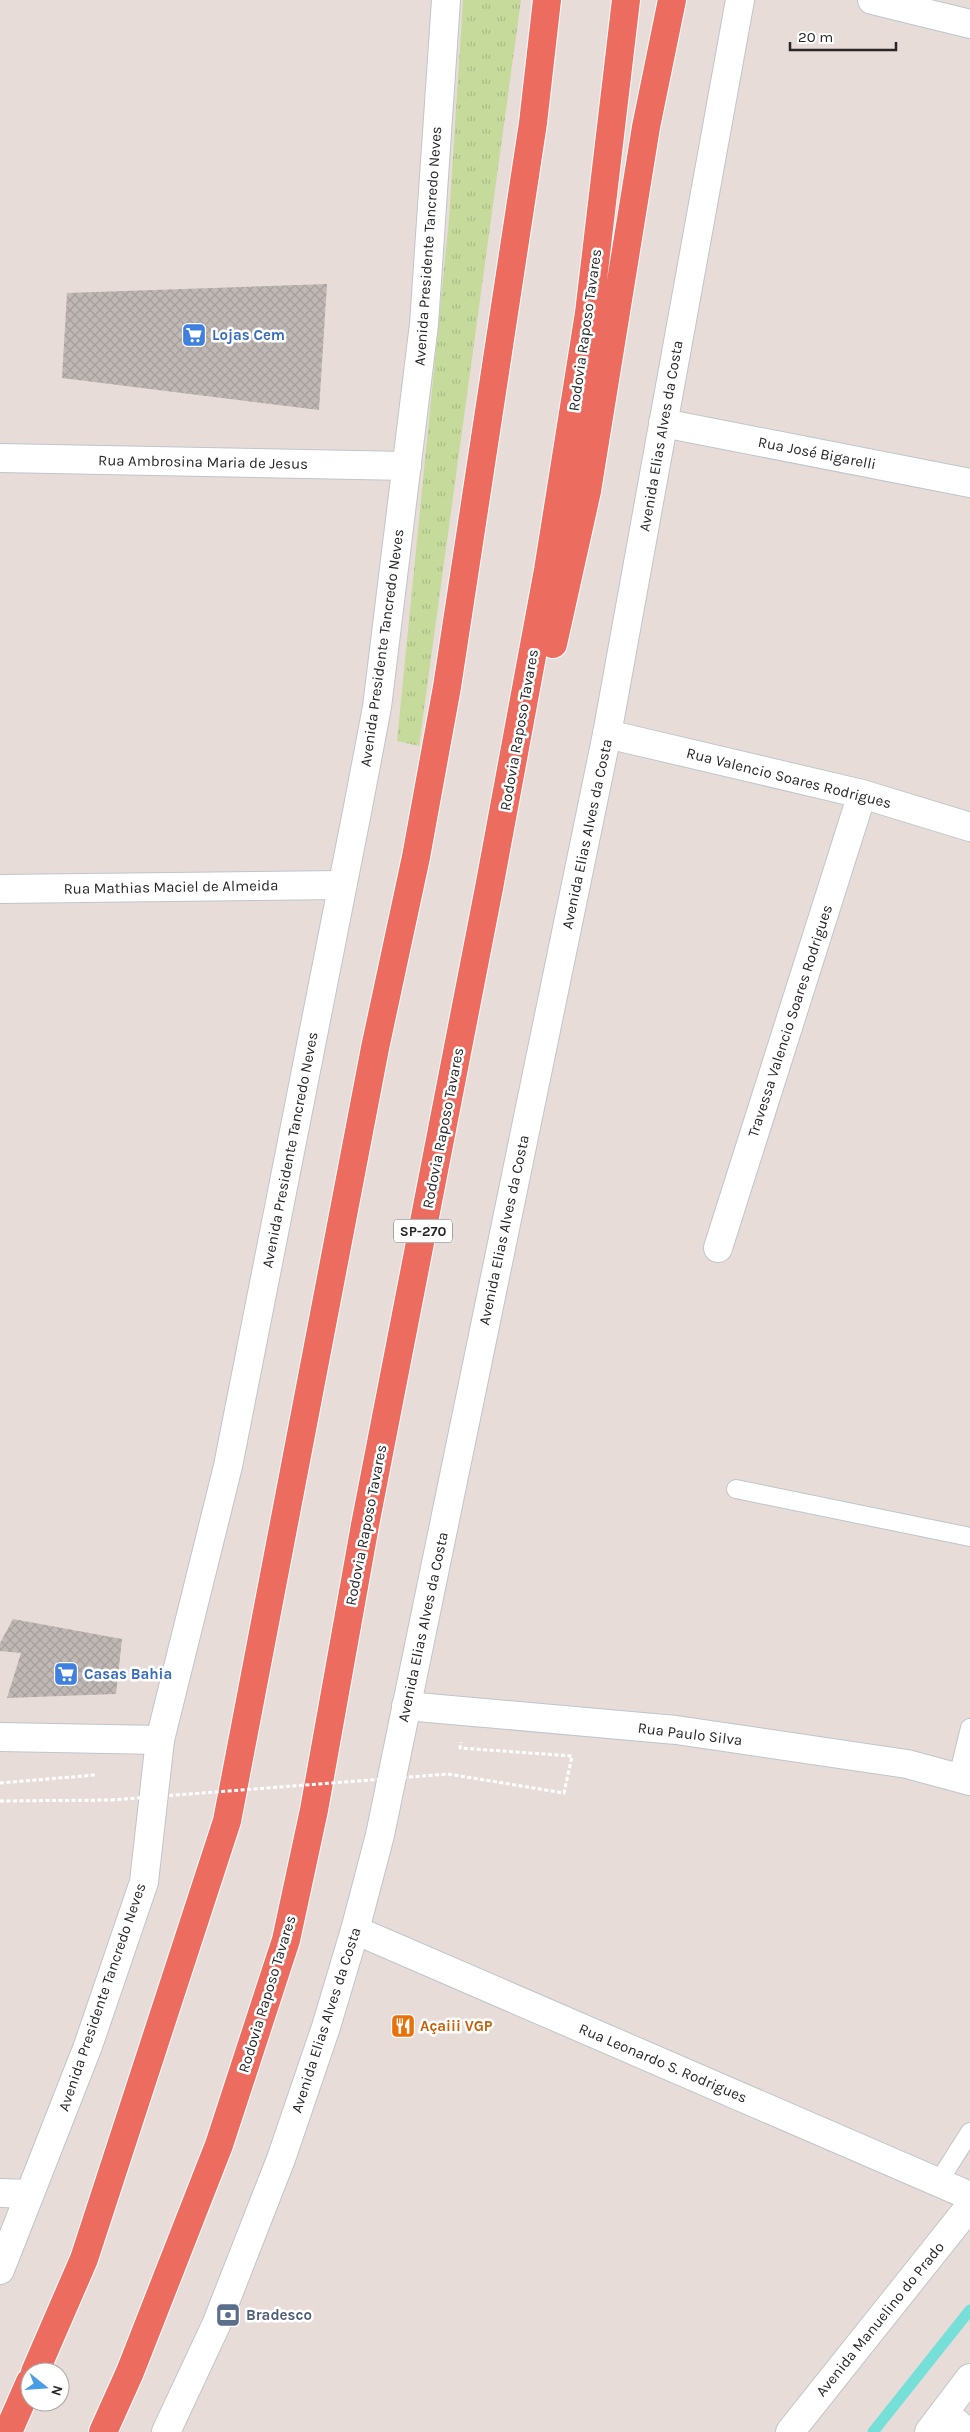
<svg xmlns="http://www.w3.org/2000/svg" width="970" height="2432" viewBox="0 0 970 2432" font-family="Karla,sans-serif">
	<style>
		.grass { fill: url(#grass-tufts) }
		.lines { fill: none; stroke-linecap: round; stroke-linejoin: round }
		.stream { stroke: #76e0d8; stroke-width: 11 }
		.building { fill: url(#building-cross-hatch) }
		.lane-casing { stroke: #bec5cc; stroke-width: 20 }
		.street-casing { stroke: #bec5cc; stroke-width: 30 }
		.secondary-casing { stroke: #bec5cc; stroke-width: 30 }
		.highway-casing { stroke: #fff; stroke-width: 30 }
		.path { stroke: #fff; stroke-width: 3; stroke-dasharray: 4 2.5; stroke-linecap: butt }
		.lane { stroke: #fff; stroke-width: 18 }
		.street { stroke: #fff; stroke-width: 28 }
		.secondary { stroke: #fff; stroke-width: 28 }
		.highway { stroke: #ec6c60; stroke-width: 28 }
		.path-bridge { stroke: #fff; stroke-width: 3; stroke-dasharray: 4 2.5; stroke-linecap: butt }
		.labels { text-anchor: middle; stroke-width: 5; stroke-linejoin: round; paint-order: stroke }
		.shield { fill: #fff; stroke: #686868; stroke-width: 1 }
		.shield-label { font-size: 14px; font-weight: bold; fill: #272727 }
		.street-label { font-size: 15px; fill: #272727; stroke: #fff }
		.shop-label { font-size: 15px; font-weight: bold; fill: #366cbe; stroke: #fff; text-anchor: start }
		.food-label { font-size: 15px; font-weight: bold; fill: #c56008; stroke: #fff; text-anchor: start }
		.service-label { font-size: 15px; font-weight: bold; fill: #4e5e75; stroke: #fff; text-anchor: start }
	</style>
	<defs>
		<pattern id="grass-tufts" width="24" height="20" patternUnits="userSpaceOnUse" patternTransform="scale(1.25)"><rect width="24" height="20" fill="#c6da9b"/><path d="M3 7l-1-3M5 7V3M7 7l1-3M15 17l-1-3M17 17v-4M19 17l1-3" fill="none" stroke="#aabb86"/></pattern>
		<pattern id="building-cross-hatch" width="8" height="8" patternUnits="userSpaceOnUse" patternTransform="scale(1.25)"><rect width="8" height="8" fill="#c0b8b5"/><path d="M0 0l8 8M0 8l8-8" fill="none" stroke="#a59e9c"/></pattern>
	</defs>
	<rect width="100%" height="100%" fill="#e8dcd9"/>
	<path class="grass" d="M463 0H521L419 746 397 741 449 219Z"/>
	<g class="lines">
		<path class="stream" d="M873 2432 970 2310"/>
	</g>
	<path class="building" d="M327 284 319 410 62 378 67 293Z
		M13 1619 122 1639 116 1694 7 1698 21 1653 0 1651V1643Z"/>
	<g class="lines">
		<defs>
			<path id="lane" d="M736 1489 970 1537
				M958 1777 970 1728
				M939 2181 970 2132"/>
			<path id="street" d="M872 0 970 24
				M663 423 970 483
				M0 458 407 466
				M607 734 862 794 970 827
				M0 889 342 885
				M718 1248 862 794
				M406 1706 676 1730 907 1764 970 1781
				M0 1737 160 1740
				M355 1930 970 2196
				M0 2193 29 2194
				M945 2413 967 2432
				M790 2432 970 2206
				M929 2432 970 2378"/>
			<path id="secondary" d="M0 2270 88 2046 144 1882 160 1740 228 1466 357 812 377 707 424 324 446 0
				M166 2432 216 2325 281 2159 326 2027 355 1930 380 1835 607 734 740 0"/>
			<path id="highway" d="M553 644 587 491 646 127 672 0
				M35 2372 84 2259 227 1821 375 1048 416 857 447 687 533 123 547 0
				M8 2432 30 2382
				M103 2432 130 2372 219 2145 286 1940 314 1810 365 1525 489 888 548 570 589 313 626 0"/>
		</defs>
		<use href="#lane" class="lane-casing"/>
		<use href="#street" class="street-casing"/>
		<use href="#secondary" class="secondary-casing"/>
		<use href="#highway" class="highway-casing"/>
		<path class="path" d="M448 1774 564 1793 572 1756 460 1748 461 1742
			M0 1783 95 1775
			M0 1801 111 1800"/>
		<use href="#lane" class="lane"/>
		<use href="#street" class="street"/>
		<use href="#secondary" class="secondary"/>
		<use href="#highway" class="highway"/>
		<path class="path-bridge" d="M111 1800 448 1774"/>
	</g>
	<defs>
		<symbol id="supermarket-square" viewBox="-11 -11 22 22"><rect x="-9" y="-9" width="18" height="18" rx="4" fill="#3f7fe0" stroke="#fff"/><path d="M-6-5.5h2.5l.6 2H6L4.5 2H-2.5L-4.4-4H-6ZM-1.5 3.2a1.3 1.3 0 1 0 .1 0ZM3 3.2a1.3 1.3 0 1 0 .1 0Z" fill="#fff"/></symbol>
		<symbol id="restaurant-square" viewBox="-11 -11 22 22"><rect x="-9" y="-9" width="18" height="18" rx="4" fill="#e8710a" stroke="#fff"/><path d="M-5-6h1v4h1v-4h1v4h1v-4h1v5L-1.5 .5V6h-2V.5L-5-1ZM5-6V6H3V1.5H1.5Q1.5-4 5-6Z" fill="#fff"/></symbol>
		<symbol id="bank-square" viewBox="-11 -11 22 22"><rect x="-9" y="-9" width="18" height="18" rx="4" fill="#5c6f8a" stroke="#fff"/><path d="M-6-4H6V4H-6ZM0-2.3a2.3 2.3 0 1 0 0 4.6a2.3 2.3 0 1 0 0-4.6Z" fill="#fff"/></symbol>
	</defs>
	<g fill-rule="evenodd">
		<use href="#supermarket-square" x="180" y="321" width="28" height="28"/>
		<use href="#supermarket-square" x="52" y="1660" width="28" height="28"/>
		<use href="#restaurant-square" x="389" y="2012" width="28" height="28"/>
		<use href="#bank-square" x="214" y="2301" width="28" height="28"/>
	</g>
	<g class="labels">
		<rect class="shield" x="394" y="1219.5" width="58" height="23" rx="4"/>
		<g class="shield-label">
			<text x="423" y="1236">SP-270</text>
		</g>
		<g class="street-label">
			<text transform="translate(428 246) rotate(-86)" y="5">Avenida Presidente Tancredo Neves</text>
			<text transform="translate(585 330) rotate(-82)" y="5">Rodovia Raposo Tavares</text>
			<text transform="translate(661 436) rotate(-80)" y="5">Avenida Elias Alves da Costa</text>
			<text transform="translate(817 453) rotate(11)" y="5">Rua José Bigarelli</text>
			<text transform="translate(203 462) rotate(1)" y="5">Rua Ambrosina Maria de Jesus</text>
			<text transform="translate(382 648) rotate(-82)" y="5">Avenida Presidente Tancredo Neves</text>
			<text transform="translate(519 730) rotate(-80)" y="5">Rodovia Raposo Tavares</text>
			<text transform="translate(789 778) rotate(14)" y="5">Rua Valencio Soares Rodrigues</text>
			<text transform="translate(587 834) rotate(-78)" y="5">Avenida Elias Alves da Costa</text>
			<text transform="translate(171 887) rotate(-1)" y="5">Rua Mathias Maciel de Almeida</text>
			<text transform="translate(790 1021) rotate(-72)" y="5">Travessa Valencio Soares Rodrigues</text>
			<text transform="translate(443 1128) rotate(-79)" y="5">Rodovia Raposo Tavares</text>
			<text transform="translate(290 1150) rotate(-79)" y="5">Avenida Presidente Tancredo Neves</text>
			<text transform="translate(504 1230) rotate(-78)" y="5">Avenida Elias Alves da Costa</text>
			<text transform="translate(366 1525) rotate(-79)" y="5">Rodovia Raposo Tavares</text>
			<text transform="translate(423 1627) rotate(-78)" y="5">Avenida Elias Alves da Costa</text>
			<text transform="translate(690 1734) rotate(7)" y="5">Rua Paulo Silva</text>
			<text transform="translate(267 1994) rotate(-73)" y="5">Rodovia Raposo Tavares</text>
			<text transform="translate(102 1997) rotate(-71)" y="5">Avenida Presidente Tancredo Neves</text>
			<text transform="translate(326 2020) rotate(-72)" y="5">Avenida Elias Alves da Costa</text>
			<text transform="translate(663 2063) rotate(23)" y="5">Rua Leonardo S. Rodrigues</text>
			<text transform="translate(880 2319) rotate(-51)" y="5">Avenida Manuelino do Prado</text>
		</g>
		<g class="shop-label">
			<text x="212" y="340">Lojas Cem</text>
			<text x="84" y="1679">Casas Bahia</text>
		</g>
		<g class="food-label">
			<text x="420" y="2031">Açaiii VGP</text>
		</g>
		<g class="service-label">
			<text x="246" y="2320">Bradesco</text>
		</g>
	</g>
	<g transform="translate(45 2387) rotate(107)"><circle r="24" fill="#ffffff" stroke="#a9a9a9"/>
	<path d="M0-4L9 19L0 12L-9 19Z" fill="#489de6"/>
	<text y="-8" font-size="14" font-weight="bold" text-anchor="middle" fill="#272727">N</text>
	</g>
	<path d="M790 42v8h106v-8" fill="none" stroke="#272727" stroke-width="2.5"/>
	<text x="798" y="42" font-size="15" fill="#272727" stroke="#ffffff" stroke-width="4" paint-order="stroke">20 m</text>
</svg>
